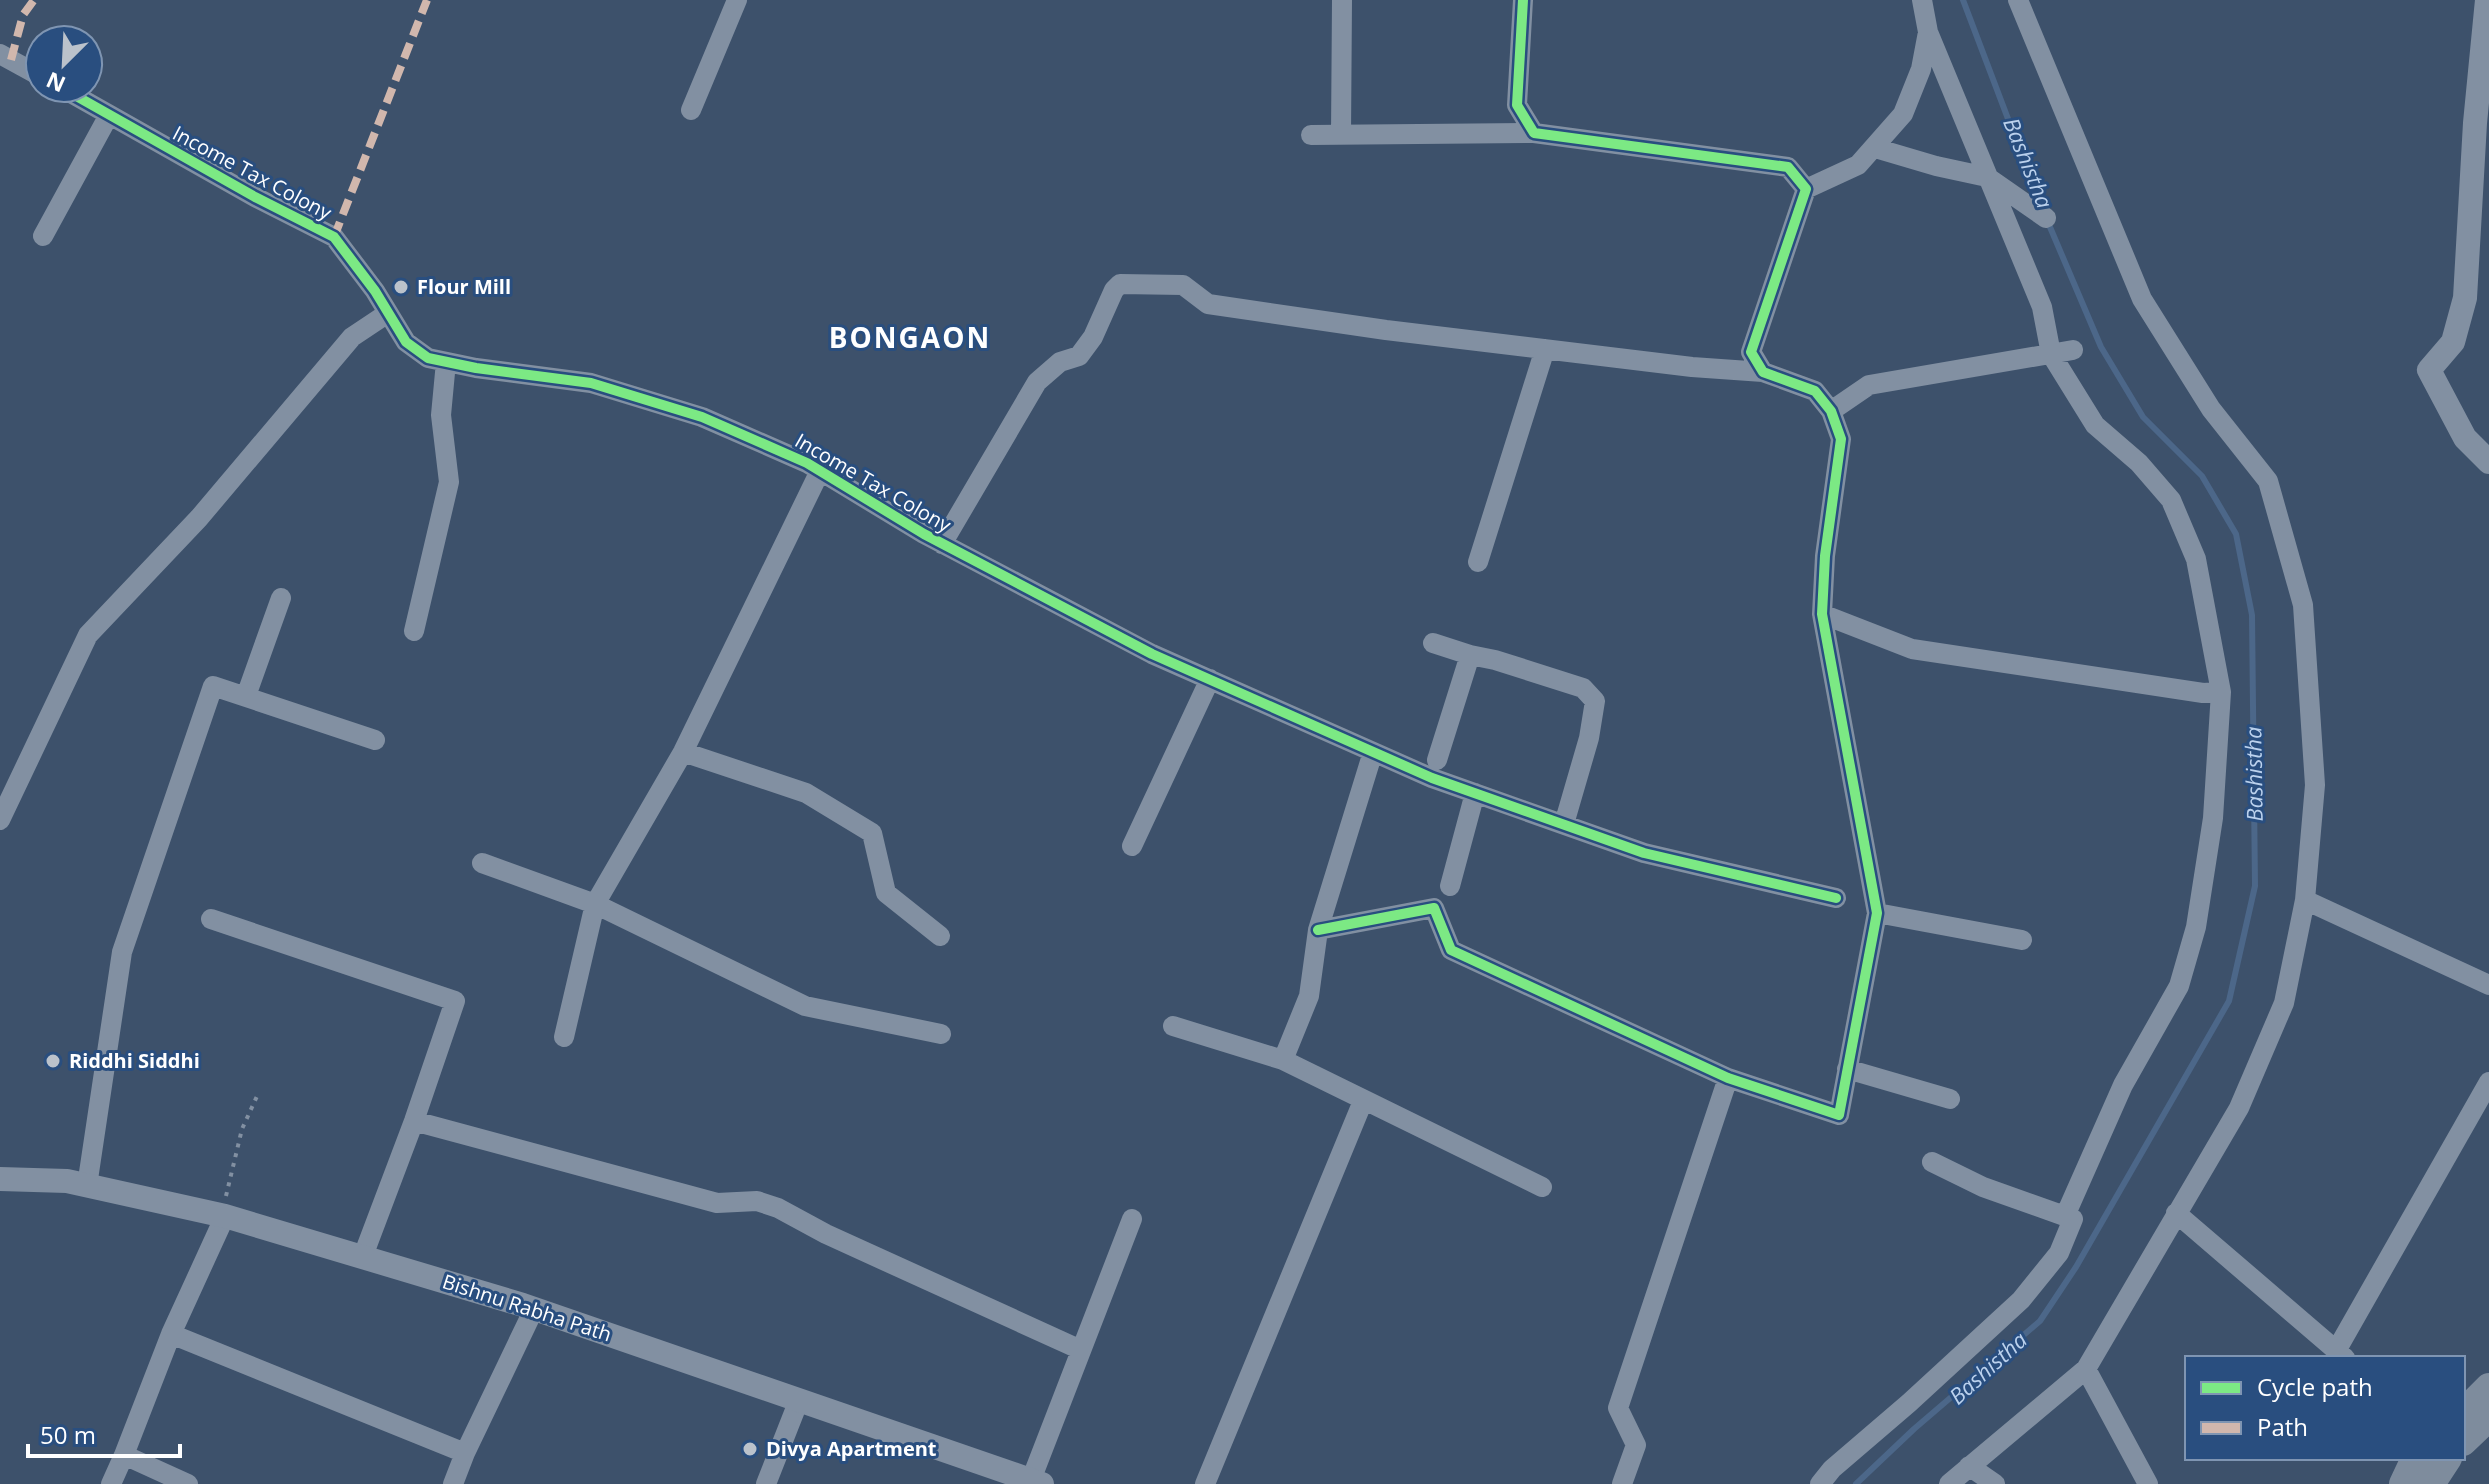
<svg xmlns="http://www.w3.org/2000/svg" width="2489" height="1484" viewBox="0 0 2489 1484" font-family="'Open Sans',sans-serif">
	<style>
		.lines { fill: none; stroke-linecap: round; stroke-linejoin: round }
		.stream { stroke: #4c6789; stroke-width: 6 }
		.path { stroke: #8290a2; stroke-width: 4; stroke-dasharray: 4 6; stroke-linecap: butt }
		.minor { stroke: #8290a2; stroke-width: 20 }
		.tertiary { stroke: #8290a2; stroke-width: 24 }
		.secondary { stroke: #7e8c9d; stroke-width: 28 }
		.quiet { stroke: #d1b7ad; stroke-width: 8; stroke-dasharray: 16 8; stroke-linecap: butt }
		.cycleway-casing { stroke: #294e7f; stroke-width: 15 }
		.cycleway { stroke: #7ce984; stroke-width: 10 }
		.poi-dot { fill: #bbc2cb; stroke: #294e7f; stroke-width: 3 }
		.labels { text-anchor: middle; stroke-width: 6; stroke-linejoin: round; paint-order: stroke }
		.street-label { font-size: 20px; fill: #fff; stroke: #294e7f }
		.poi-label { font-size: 20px; font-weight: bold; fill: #fff; stroke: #294e7f; text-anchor: start }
		.water-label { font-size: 22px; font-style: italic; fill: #bbd1ed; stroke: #294e7f }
		.district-label { font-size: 28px; font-weight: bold; letter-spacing: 2px; fill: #fff; stroke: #294e7f }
	</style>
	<rect width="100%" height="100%" fill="#3d516b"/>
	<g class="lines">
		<path class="stream" d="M1963 0 2041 206
			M1856 1484 1914 1429 2040 1321 2076 1267 2229 1001 2255 886 2252 615 2236 534 2202 476 2143 417 2101 347 2047 220"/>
		<path class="path" d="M226 1196 242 1129 258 1094"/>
		<path class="minor" d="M1928 32 2042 307 2051 354 2095 425 2139 463 2171 500 2196 559 2221 692 2213 818 2196 927 2179 986 2123 1085 2065 1216
			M0 54 40 76
			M62 88 255 197 334 237 375 291 406 342 428 358 476 368 591 383 702 417 807 463 924 534 1152 654 1432 778 1644 853 1836 898
			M691 110 737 0
			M1311 135 1534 133
			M1341 135 1342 0
			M1875 148 1936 166 1987 177 2046 218
			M1806 189 1858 165 1903 114 1921 69 1928 32 1922 0
			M43 236 109 115
			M1831 411 1869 385 2073 350
			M942 544 1037 382 1060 362 1079 356 1093 337 1114 290 1120 284 1183 285 1208 304 1386 330 1692 367 1763 372
			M1478 562 1545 349
			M1822 614 1912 649 2203 693 2221 692
			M414 631 449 482 441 415 446 362
			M1433 643 1470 655
			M246 696 281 598
			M683 752 806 793 872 833 886 893 940 936
			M1373 752 1318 930 1309 996 1283 1060 1542 1187
			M1437 760 1470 655 1495 660 1583 688 1595 701 1589 738 1564 824
			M0 820 88 635 199 518 352 337 388 313
			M1132 846 1210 679
			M482 863 595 904 805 1006 941 1034
			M1450 886 1475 793
			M2305 900 2489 985
			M1877 913 2022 940
			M211 919 455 1001 414 1121 363 1256
			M1318 930 1434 908 1451 950 1728 1078 1839 1115 1877 913 1822 614 1825 556 1841 439 1831 411 1815 391 1763 372 1751 352 1806 189 1788 167 1534 133 1517 105 1523 0
			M1173 1026 1283 1060
			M564 1037 595 904 683 752 820 471
			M1847 1069 1950 1099
			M414 1121 717 1203 757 1201 778 1208 826 1234 1081 1350
			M87 1186 122 952 213 686 375 740
			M2176 1213 2345 1358
			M171 1334 465 1453
			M2336 1351 2489 1082
			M2086 1369 2148 1484
			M1969 1466 1995 1484
			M1031 1480 1132 1219
			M111 1484 124 1455
			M188 1484 124 1455 171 1334 225 1216
			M453 1484 465 1453 534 1309
			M766 1484 799 1400
			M1205 1484 1363 1101
			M1622 1484 1636 1445 1618 1408 1728 1078
			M1820 1484 1832 1469 1909 1403 2021 1300 2059 1253 2073 1219 1983 1187 1932 1162
			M1949 1484 2086 1369 2239 1108 2284 1003 2305 900 2315 785 2303 605 2268 481 2211 409 2142 299 2018 0"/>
		<path class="tertiary" d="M2487 0 2475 123 2465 298 2453 342 2429 370 2465 438 2489 462
			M0 1179 67 1181 225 1216 523 1305 1042 1484"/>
		<path class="secondary" d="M2463 1413 2489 1387
			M2463 1442 2489 1417
			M2403 1484 2411 1467 2420 1458
			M2431 1484 2448 1458"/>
		<path class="quiet" d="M11 60 23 15 34 0
			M334 237 427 0"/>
		<defs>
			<path id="cycleway" d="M62 88 255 197 334 237 375 291 406 342 428 358 476 368 591 383 702 417 807 463 924 534 1152 654 1432 778 1644 853 1836 898
				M1318 930 1434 908 1451 950 1728 1078 1839 1115 1877 913 1822 614 1825 556 1841 439 1831 411 1815 391 1763 372 1751 352 1806 189 1788 167 1534 133 1517 105 1523 0"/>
		</defs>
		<use href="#cycleway" class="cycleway-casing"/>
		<use href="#cycleway" class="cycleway"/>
	</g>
	<g class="poi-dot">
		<circle cx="401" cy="287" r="8"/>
		<circle cx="53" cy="1061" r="8"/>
		<circle cx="750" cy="1449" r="8"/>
	</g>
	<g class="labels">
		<g class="street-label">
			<text transform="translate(252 173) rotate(28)" y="7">Income Tax Colony</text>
			<text transform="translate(873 483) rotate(30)" y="7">Income Tax Colony</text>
			<text transform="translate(527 1308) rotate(18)" y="7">Bishnu Rabha Path</text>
		</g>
		<g class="poi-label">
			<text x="417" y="294">Flour Mill</text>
			<text x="69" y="1068">Riddhi Siddhi</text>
			<text x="766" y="1456">Divya Apartment</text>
		</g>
		<g class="water-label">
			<text transform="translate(2028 163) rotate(68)" y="8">Bashistha</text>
			<text transform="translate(2254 774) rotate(-91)" y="8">Bashistha</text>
			<text transform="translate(1988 1368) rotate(-42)" y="8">Bashistha</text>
		</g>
		<g class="district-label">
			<text x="910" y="348">BONGAON</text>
		</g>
	</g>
	<rect x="2185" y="1356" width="280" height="104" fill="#294e7f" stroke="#7f95b2" stroke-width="2"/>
	<rect x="2201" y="1382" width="40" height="12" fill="#7ce984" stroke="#7f95b2" stroke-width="2"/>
	<text x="2257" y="1396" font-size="24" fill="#ffffff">Cycle path</text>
	<rect x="2201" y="1422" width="40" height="12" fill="#d1b7ad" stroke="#7f95b2" stroke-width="2"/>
	<text x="2257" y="1436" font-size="24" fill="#ffffff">Path</text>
	<g transform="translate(64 64) rotate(204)"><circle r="38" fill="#294e7f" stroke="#7f95b2" stroke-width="2"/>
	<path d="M0-6L14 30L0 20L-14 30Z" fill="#bbc2cb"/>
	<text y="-12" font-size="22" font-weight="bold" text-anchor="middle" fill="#ffffff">N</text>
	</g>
	<path d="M28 1444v12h152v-12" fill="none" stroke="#ffffff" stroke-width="4"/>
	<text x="40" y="1444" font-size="24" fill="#ffffff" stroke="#294e7f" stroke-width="6" paint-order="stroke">50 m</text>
</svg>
